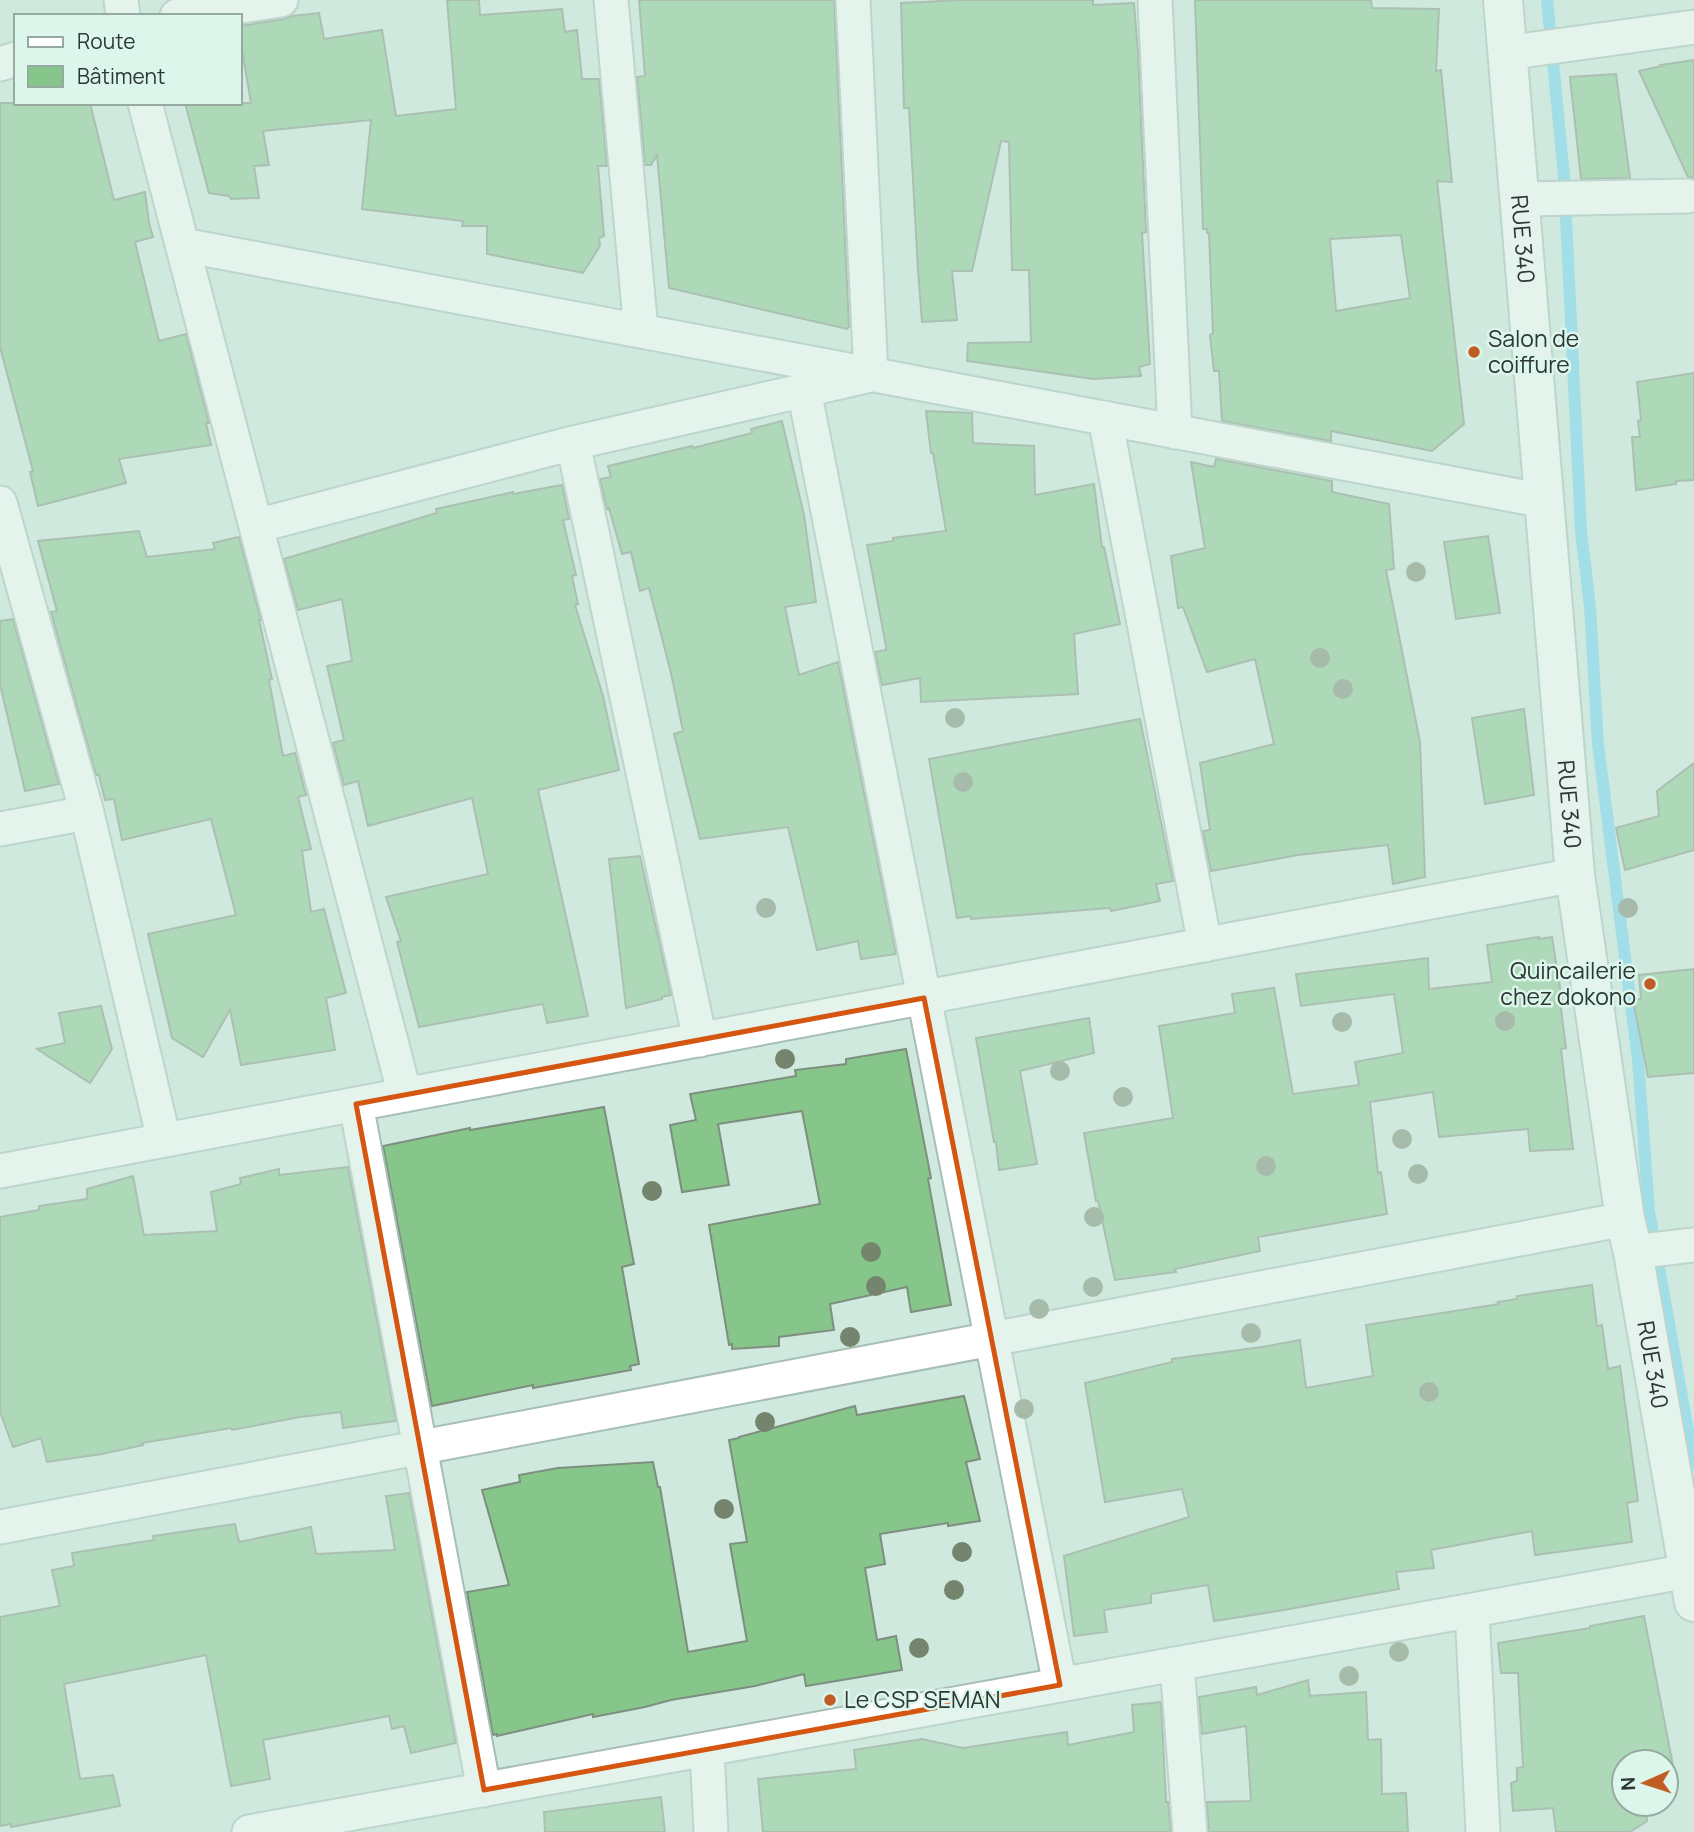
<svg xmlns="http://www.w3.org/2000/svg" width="1694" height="1832" viewBox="0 0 1694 1832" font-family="Manrope,sans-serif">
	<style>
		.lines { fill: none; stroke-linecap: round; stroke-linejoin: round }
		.stream { stroke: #68d1f1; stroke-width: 12 }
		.building { fill: #86c68a; stroke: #7e8e7f; stroke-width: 2; fill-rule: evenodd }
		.street-casing { stroke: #a6beb5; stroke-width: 37 }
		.secondary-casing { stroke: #a6beb5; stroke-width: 42 }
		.street { stroke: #fff; stroke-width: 33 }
		.secondary { stroke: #fff; stroke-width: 38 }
		.tree { fill: #75846d }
		.marked { fill: none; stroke: #d55610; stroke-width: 5; stroke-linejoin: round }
		.poi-dot { fill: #c05d24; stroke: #ddf6ec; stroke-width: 2.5 }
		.labels { text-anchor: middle; stroke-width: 5; stroke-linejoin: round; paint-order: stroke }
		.street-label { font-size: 23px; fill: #2d3733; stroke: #ddf6ec }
		.poi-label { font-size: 23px; fill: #2d3733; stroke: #ddf6ec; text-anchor: start }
	</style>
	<rect width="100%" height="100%" fill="#d0e9df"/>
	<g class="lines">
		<path class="stream" d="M1547 0 1564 176 1581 531 1590 607 1598 744 1638 1060 1649 1211 1694 1465"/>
	</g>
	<path class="building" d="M447 0H479L480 15 562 9 565 32 577 30 582 79H599L607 166H598L604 236 599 238 600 246 583 273 487 254V226H462L463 221 362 209 371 120 263 131 269 165 254 166 259 198 231 199 229 196 209 193 185 103H251L240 38V26L284 19 292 16 319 13 324 39 382 30 396 116 456 109Z
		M639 0H834L849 327 847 329 669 288 657 155 651 165H645L637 77 645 76Z
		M963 0H1093V5L1134 3 1138 52 1146 232 1142 233 1150 364 1139 367 1141 376 1093 379 967 361 968 343 1031 342 1029 270H1012L1009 142 1001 141 972 271H952L957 320 922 322 918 270 909 108H904L901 3Z
		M1195 0H1371L1372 8 1439 9 1436 71 1441 70 1452 182 1437 181 1464 424 1432 451 1331 431V441L1222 421 1219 371H1214L1210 335 1213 333 1209 233H1207V229H1203ZM1401 235 1410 298 1336 311 1330 239Z
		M1694 60V178L1688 177 1639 71 1662 66 1661 65Z
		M1616 74 1630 178 1581 179 1570 77Z
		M0 103H90L114 200 145 192 149 223 153 237 135 242 159 341 186 334 209 423H206L211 445 119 459 126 483 38 506 30 472 33 471 0 347Z
		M1694 373V480L1676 481V484L1636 490 1632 437H1640L1638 421 1641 420 1637 382Z
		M926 411 972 413 973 443 1034 446 1035 495 1094 484 1102 547H1104L1120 624 1074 634 1078 694 921 702 920 678 882 685 875 652 886 650V646L867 545 893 541V538L946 531 933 453H931Z
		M782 421 804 515 816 602 785 607 799 675 838 662 896 954 861 959 858 941 817 950 788 827 700 839 674 734 683 731 671 673 649 588 640 591 631 552 622 554 609 508 607 509 600 479 611 477 608 466 692 446 693 448 752 433 751 429Z
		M1216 459 1332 481V492L1389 504 1394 569 1386 570 1420 742 1425 877 1393 884 1388 845 1298 855 1211 871 1203 831 1210 830 1200 763 1274 744 1255 659 1207 672 1183 607 1178 608 1171 556 1205 548 1191 462 1214 467Z
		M562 485 569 519 563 520 576 575 572 576 578 604 575 605 603 696 619 770 538 790 588 1016 547 1023 543 1004 419 1027 397 942 401 941 386 897 488 874 472 798 368 826 358 781 344 785 333 743 344 740 327 666 352 661 342 599 298 610 284 559 437 513 436 509 513 492V494Z
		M139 531 147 557 215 549 213 543 239 537 261 620H259L272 679 269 680 283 756 295 753 306 795 298 797 311 849 302 851 311 912 324 909 346 993 326 998 335 1050 241 1065 230 1010 203 1057 172 1038 148 934 236 915 211 819 122 840 114 799 105 800 99 775H96L51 612 57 611 38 541Z
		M1488 536 1500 613 1456 619 1444 542Z
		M13 619 59 784 25 791 0 684V621Z
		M1524 709 1534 795 1485 804 1472 718Z
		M1140 719 1173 881 1156 884 1160 901 1111 911 1110 908 971 919 970 916 957 918 929 759Z
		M1694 763V850L1625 870 1616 828 1659 816 1657 791Z
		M640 856 671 995 662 997V999L626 1008 609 859Z
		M1539 937V939L1552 937 1562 1000 1560 1001 1566 1048 1561 1049 1573 1149 1530 1151 1528 1129 1439 1137 1433 1092 1370 1102 1378 1173 1381 1172 1387 1214 1258 1237 1260 1251 1175 1269 1176 1272 1115 1280 1098 1201H1096L1084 1133 1173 1118 1159 1026 1235 1013 1232 994 1274 988 1293 1094 1359 1085 1355 1062 1403 1053 1394 994 1301 1006 1296 974 1428 958 1429 989 1492 982 1487 945Z
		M1694 969V1073L1648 1077 1633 1000 1641 999 1639 975Z
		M101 1006 112 1049 90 1083 37 1049 65 1043 59 1013Z
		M1089 1018 1094 1053 1020 1071 1037 1164 999 1170 996 1142H994L976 1038Z
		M906 1049 931 1178 928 1179 951 1305 911 1312 907 1287 830 1304 834 1330 779 1337V1346L732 1349V1344L729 1345 709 1225 820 1204 802 1111 718 1124 729 1185 682 1192 670 1125 696 1120 690 1094 796 1076 795 1070 846 1064V1059Z
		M604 1107 634 1264 622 1267 639 1364 630 1366 631 1370 533 1388V1385L432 1406 383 1146 470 1128V1130Z
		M348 1167 396 1421 343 1428 341 1412 300 1417 232 1430 231 1428 142 1443 143 1445 102 1454 47 1462 41 1438 13 1447 0 1412V1217L39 1210V1206L87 1199V1189L133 1176 144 1235 217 1231 211 1192 241 1184 240 1178 279 1169V1175Z
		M1592 1285 1597 1326 1602 1325 1608 1369 1620 1366 1638 1501 1627 1503 1632 1542 1535 1555 1532 1531 1431 1550 1434 1568 1396 1572 1399 1589 1284 1610 1214 1621 1208 1585 1151 1594V1603L1104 1610 1107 1632 1074 1636 1064 1556 1189 1517 1182 1489 1105 1502 1085 1383 1172 1362V1359L1262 1347 1300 1340 1306 1388 1373 1376 1366 1325 1499 1304 1498 1302 1517 1299V1296Z
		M964 1396 980 1459 966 1462 980 1521 948 1526V1523L880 1534 885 1564 865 1568 877 1640 896 1636 902 1670 806 1686 804 1674 755 1686 671 1700 645 1707 593 1717V1714L497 1736V1734L493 1735 467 1592 509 1585 482 1490 520 1482 519 1475 558 1468 653 1462 658 1487H660L688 1652 747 1641 730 1544 747 1542 729 1440 739 1438V1437L855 1406 857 1415Z
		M409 1493 456 1743 411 1753 404 1726 392 1729 389 1716 263 1740 270 1779 231 1786 206 1655 64 1684 80 1779 113 1775 120 1806 11 1827V1824L0 1826V1617L60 1606 52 1570 74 1566 72 1553 154 1540 153 1536 235 1524 239 1542 311 1527 316 1554 395 1550 386 1496Z
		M1644 1616 1677 1786 1666 1787V1762H1624V1804H1645L1647 1821 1630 1832H1556L1553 1808 1513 1811 1511 1783 1517 1781V1768L1523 1767 1518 1673H1501L1498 1643 1590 1628V1626Z
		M1308 1680 1310 1696 1366 1692 1368 1740 1381 1739 1382 1794 1406 1793 1408 1832H1209L1207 1802 1251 1801 1246 1726 1202 1734 1199 1697 1256 1687 1257 1695Z
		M1161 1702 1166 1802H1168L1171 1832H763L758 1779 856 1769 854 1750 922 1739 963 1748 1067 1732 1068 1745 1134 1732 1132 1705Z
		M661 1797 665 1832H545L544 1812Z"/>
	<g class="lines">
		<defs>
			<path id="street" d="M121 0 123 16
				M611 0 641 331
				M1155 0 1175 432
				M177 16 281 0
				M1506 53 1694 27
				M0 64 16 59
				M145 103 405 1095
				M1520 199 1687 196
				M183 245 1545 501
				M804 390 1060 1685
				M1105 418 1205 945
				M573 443 700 1040
				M0 503 87 813 164 1140
				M256 526 573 443 871 375 853 0
				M0 829 87 813
				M356 1104 484 1790
				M0 1171 1575 875
				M1633 1252 1694 1245
				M0 1527 1625 1219
				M1472 1611 1483 1832
				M1177 1664 1190 1832
				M707 1750 711 1832
				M249 1832 1688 1571"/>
			<g id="secondary">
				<path id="s1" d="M1503 0 1575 875 1625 1219 1633 1252 1694 1602"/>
			</g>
		</defs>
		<use href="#street" class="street-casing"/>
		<use href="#secondary" class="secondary-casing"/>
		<use href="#street" class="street"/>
		<use href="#secondary" class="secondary"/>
	</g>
	<g class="tree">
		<circle cx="1416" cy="572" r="10"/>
		<circle cx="1320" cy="658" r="10"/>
		<circle cx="1343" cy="689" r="10"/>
		<circle cx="955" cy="718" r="10"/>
		<circle cx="963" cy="782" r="10"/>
		<circle cx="766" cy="908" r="10"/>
		<circle cx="1628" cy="908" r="10"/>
		<circle cx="1505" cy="1021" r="10"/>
		<circle cx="1342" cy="1022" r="10"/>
		<circle cx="785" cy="1059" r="10"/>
		<circle cx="1060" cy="1071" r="10"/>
		<circle cx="1123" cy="1097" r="10"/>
		<circle cx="1402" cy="1139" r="10"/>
		<circle cx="1266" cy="1166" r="10"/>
		<circle cx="1418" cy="1174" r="10"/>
		<circle cx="652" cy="1191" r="10"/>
		<circle cx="1094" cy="1217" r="10"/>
		<circle cx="871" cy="1252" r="10"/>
		<circle cx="876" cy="1286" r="10"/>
		<circle cx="1093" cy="1287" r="10"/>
		<circle cx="1039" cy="1309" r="10"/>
		<circle cx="1251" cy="1333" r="10"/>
		<circle cx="850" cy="1337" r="10"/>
		<circle cx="1429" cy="1392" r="10"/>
		<circle cx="1024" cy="1409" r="10"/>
		<circle cx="765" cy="1422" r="10"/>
		<circle cx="724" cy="1509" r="10"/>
		<circle cx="962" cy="1552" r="10"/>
		<circle cx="954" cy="1590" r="10"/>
		<circle cx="919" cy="1648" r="10"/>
		<circle cx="1399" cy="1652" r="10"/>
		<circle cx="1349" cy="1676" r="10"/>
	</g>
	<path d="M0 0H1694V1832H0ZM924 998 1060 1685 484 1790 356 1104Z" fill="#d0e9df" fill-opacity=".55" fill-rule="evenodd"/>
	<path class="marked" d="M924 998 1060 1685 484 1790 356 1104Z"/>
	<g class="poi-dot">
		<circle cx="1474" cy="352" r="7"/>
		<circle cx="1650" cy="984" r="7"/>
		<circle cx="830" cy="1700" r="7"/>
	</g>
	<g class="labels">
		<g class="street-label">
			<text dy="8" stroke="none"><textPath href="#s1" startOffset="240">RUE 340</textPath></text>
			<text dy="8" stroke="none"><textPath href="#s1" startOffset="807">RUE 340</textPath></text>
			<text dy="8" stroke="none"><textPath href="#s1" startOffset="1374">RUE 340</textPath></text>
		</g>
		<g class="poi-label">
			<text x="1488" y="347">Salon de<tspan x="1488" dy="26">coiffure</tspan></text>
			<text x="1636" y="979" text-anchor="end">Quincailerie<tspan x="1636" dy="26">chez dokono</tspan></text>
			<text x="844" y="1708">Le CSP SEMAN</text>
		</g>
	</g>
	<rect x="14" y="14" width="228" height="91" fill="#ddf6ec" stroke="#97aaa2" stroke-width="2"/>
	<rect x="28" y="37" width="35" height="10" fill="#ffffff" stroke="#97aaa2" stroke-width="2"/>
	<text x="77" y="49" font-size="21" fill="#2d3733">Route</text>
	<rect x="28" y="66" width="35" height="21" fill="#86c68a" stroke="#97aaa2" stroke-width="2"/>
	<text x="77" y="84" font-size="21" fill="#2d3733">Bâtiment</text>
	<g transform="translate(1645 1783) rotate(267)"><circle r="33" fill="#ddf6ec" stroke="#97aaa2" stroke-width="2"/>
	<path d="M0-5L12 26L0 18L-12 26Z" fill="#c05d24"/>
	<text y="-10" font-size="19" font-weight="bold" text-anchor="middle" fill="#2d3733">N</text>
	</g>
</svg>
